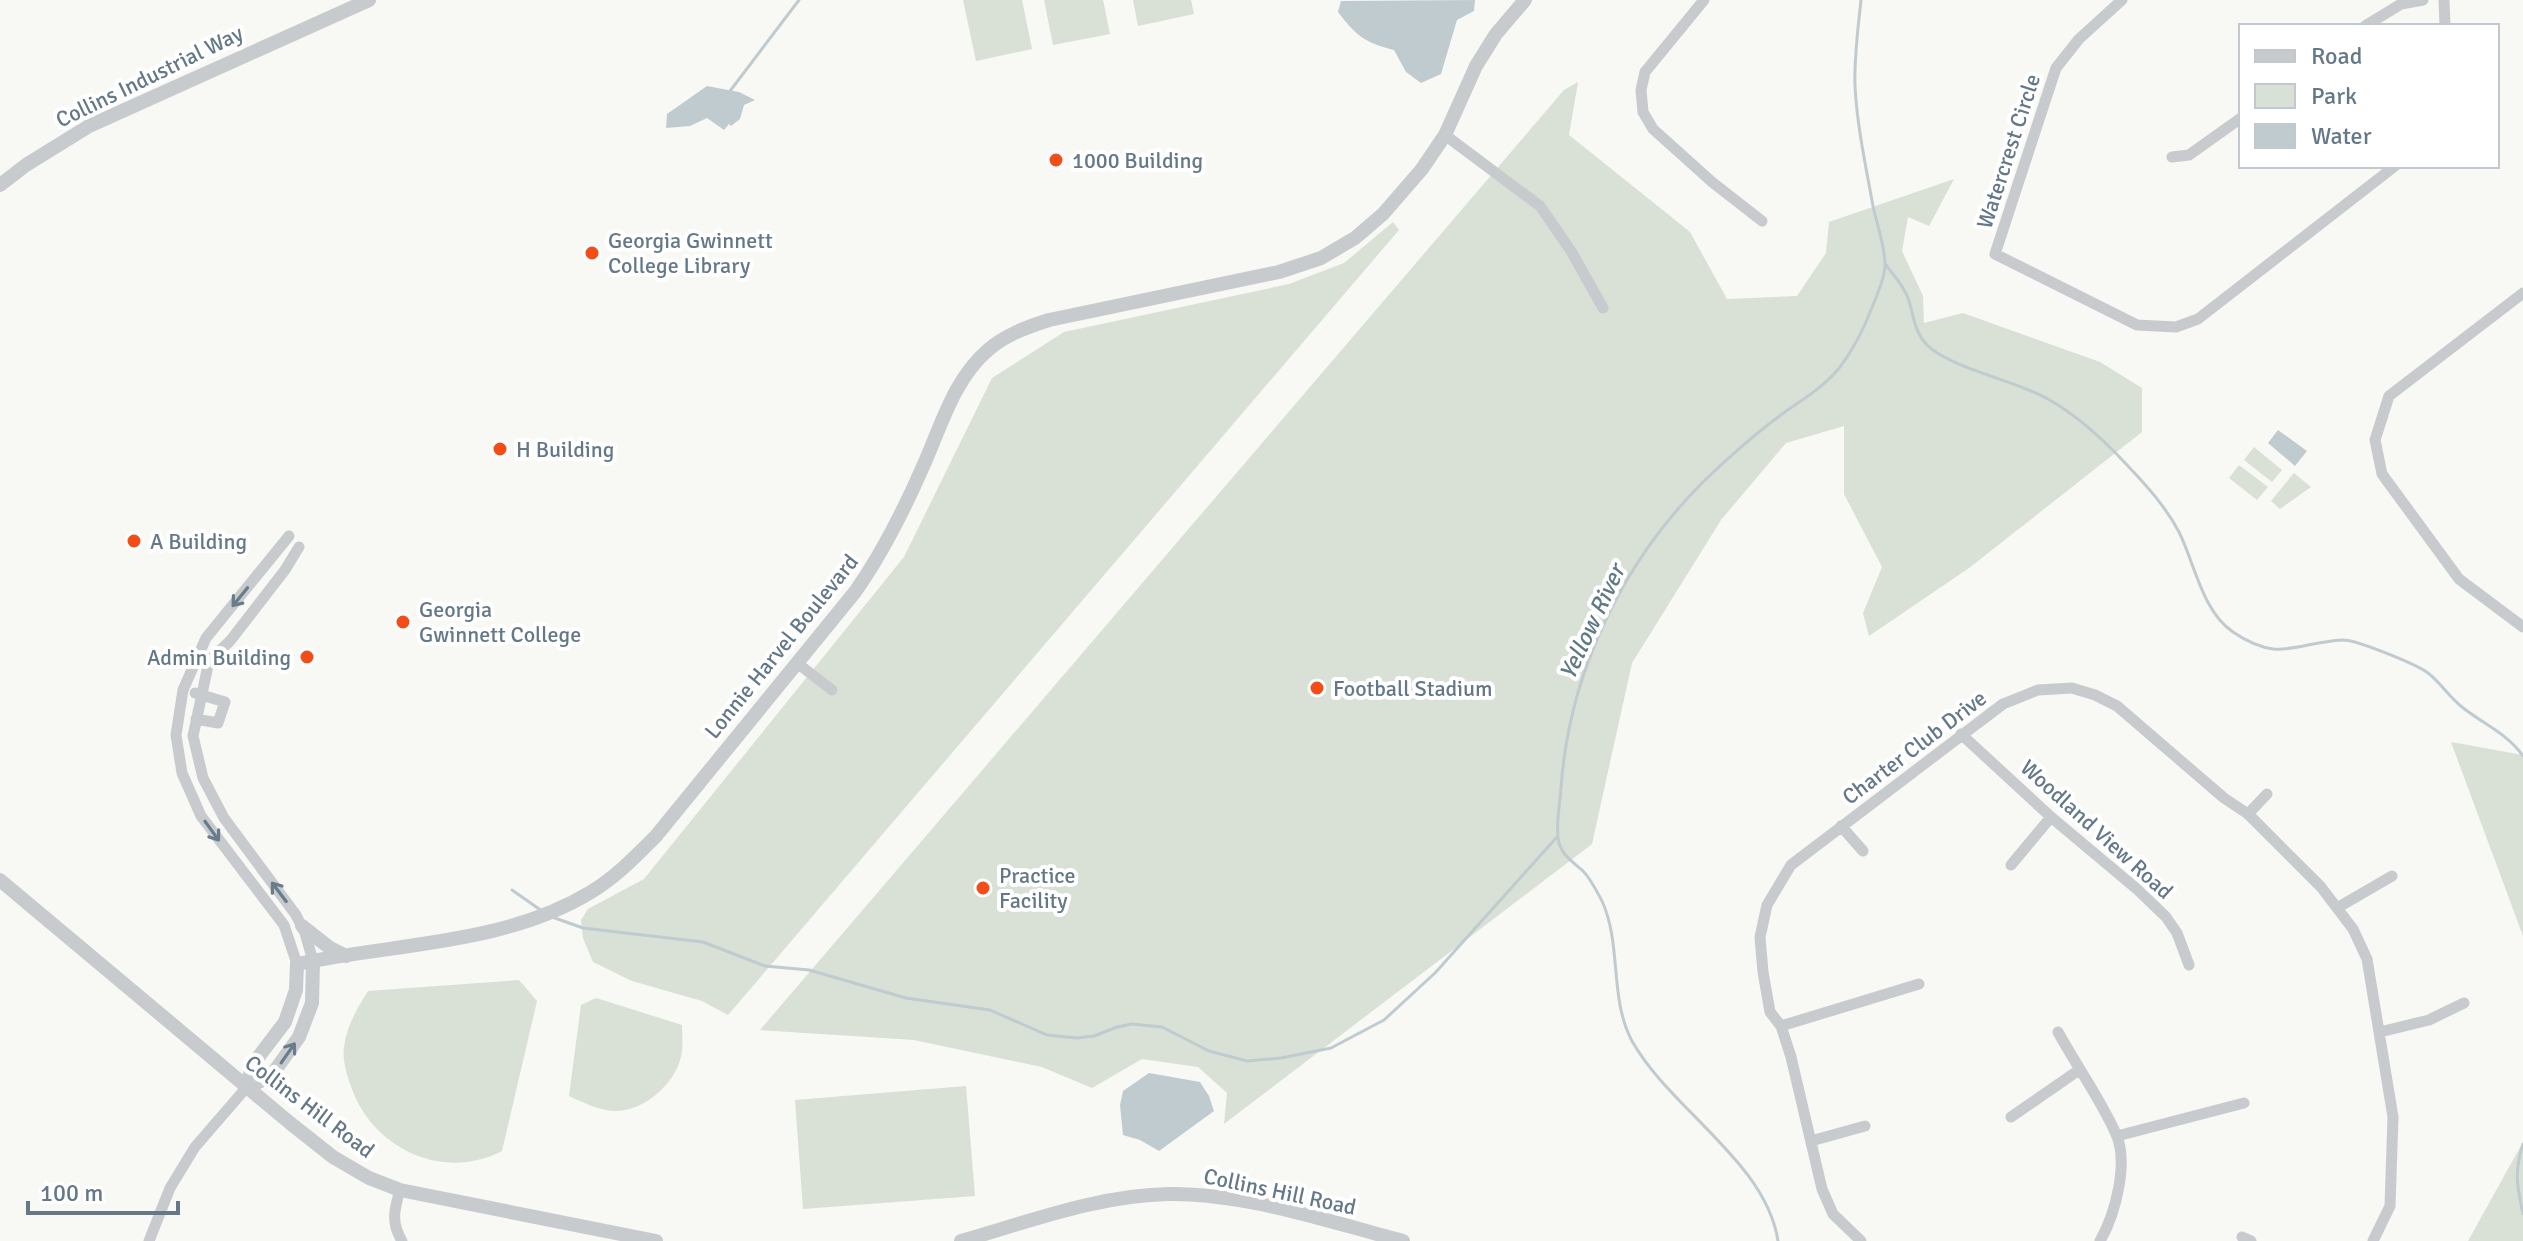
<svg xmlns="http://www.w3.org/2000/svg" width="2523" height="1241" viewBox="0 0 2523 1241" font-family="Signika,sans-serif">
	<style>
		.green { fill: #d9e0d5 }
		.water { fill: #c0cbd0 }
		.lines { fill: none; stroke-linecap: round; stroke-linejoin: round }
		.stream { stroke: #c0cbd0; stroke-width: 3 }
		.minor { stroke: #c7cbce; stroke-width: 11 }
		.tertiary { stroke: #c7cbce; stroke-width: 14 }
		.oneway { stroke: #697c8c }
		.poi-dot { fill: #f24c19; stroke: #fff; stroke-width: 3 }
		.labels { text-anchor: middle; stroke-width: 8; stroke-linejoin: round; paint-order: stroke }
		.street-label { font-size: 22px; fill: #647888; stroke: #fff }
		.poi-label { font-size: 22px; fill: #647888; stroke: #fff; text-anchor: start }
		.water-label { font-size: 24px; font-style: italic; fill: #5f7a83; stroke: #fff }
	</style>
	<rect width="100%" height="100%" fill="#f8f8f4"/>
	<path class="green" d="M963 0H1022L1032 49 976 61Z
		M1044 0H1103L1110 34 1053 45Z
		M1133 0H1191L1194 14 1138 26Z
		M1578 82 1569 135 1690 232 1727 299 1797 296 1826 253 1829 222 1954 179 1929 226 1908 217 1902 251 1923 296 1924 323 1963 313 2100 362 2142 388V432L1969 568 1869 636 1863 613 1882 567 1844 494V426L1786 443 1721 520 1632 663 1592 844 1224 1124 1227 1093 1198 1067 1142 1059 1092 1088 1042 1067 914 1040 760 1030 1564 90Z
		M1393 222 1399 230 728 1015 702 1001 632 981 593 962 583 938 581 920 588 909 644 879 904 557 992 378 1064 332 1289 284 1344 263Z
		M2254 447 2282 470 2272 482 2244 460Z
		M2239 465 2268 487 2257 500 2229 478Z
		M2294 473 2311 487 2280 509 2271 501Z
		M2451 742 2523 755V936Z
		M519 980 537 1001 502 1151C443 1182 373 1148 352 1089 347 1076 342 1060 344 1047 347 1025 357 1009 368 991Z
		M596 998 682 1025C682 1034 683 1043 682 1051 679 1080 647 1110 617 1111 600 1111 584 1103 569 1096L581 1005Z
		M966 1086 975 1196 803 1209 795 1100Z
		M2523 1142V1241H2468Z"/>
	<path class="water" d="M1475 0 1474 11 1457 20 1441 74 1421 83 1406 72 1394 50C1366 43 1356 36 1338 12L1341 1Z
		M707 86 739 92 755 100 744 105 740 119 731 126 729 124 724 130 707 118 690 126 666 128 667 114Z
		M2278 430 2307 451 2295 466 2268 443Z
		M1149 1073 1200 1082 1209 1096 1214 1111 1159 1151 1140 1140 1123 1135 1120 1105 1123 1091Z"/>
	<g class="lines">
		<path class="stream" d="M730 91 799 0
			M1886 265C1894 276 1905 287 1909 301 1914 317 1914 331 1927 345 1950 368 2017 381 2048 399 2078 416 2104 440 2127 465 2146 485 2166 507 2179 532 2195 564 2202 611 2233 632 2280 664 2296 642 2343 640 2357 640 2416 664 2428 673 2441 683 2449 697 2462 707 2483 724 2507 733 2523 756
			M512 890 542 911
			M552 917 583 928 703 942 765 966 809 970 906 998 990 1010 1047 1035 1077 1038 1094 1036 1117 1027 1132 1024 1162 1027 1209 1051 1247 1061 1281 1058 1331 1048 1384 1020 1435 973 1557 837
			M2523 1144C2514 1172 2517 1186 2523 1214
			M1778 1241C1766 1162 1670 1109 1632 1041 1609 998 1622 945 1602 901 1597 892 1591 879 1583 871 1572 861 1560 854 1558 838 1556 823 1560 803 1561 788 1569 673 1622 563 1703 482 1728 458 1757 432 1785 412 1805 398 1825 386 1840 367 1852 351 1864 328 1871 310 1876 297 1886 276 1885 262 1884 244 1877 224 1873 206 1866 167 1857 126 1855 86 1854 57 1858 29 1861 0"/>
		<path class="minor" d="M1704 0 1645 72 1641 90 1643 112 1653 129 1712 182 1762 221
			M2122 0 2079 39 2056 68 1995 254 2137 325 2176 327 2198 319 2395 166
			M2444 0 2445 26
			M2365 26 2401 4 2423 0
			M1445 135 1540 206 1571 251 1603 308
			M2172 157 2189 155 2241 118
			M2523 293 2389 396 2375 440 2382 474 2459 579 2523 627
			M289 536 206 638 183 690 176 735 182 773 201 816 284 925 297 964
			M299 547 285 570 230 641 209 661 193 736 203 778 224 818 296 915 305 933 313 961
			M797 663 832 690
			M195 693 225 702 218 723 196 719
			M1961 734 2051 817 2138 890 2166 917 2177 933 2189 965
			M2248 814 2267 794
			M1841 826 1863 851
			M2011 865 2051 817
			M2337 908 2392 876
			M1781 1026 1919 984
			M2058 1032C2076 1065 2101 1100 2116 1134 2129 1163 2115 1215 2100 1241
			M2380 1032 2429 1020 2464 1003
			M2011 1117 2079 1070
			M2117 1136 2244 1103
			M1811 1141 1865 1126
			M400 1190C394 1210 391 1223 402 1241
			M2242 1237 2251 1241
			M149 1241 170 1188 195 1147 246 1088
			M1861 1241 1833 1214 1822 1189 1791 1057 1781 1026 1770 1012 1763 972 1760 937 1767 905 1791 865 2003 704 2038 690 2072 688 2095 695 2117 706 2224 798 2248 814 2321 887 2353 929 2367 959 2393 1117 2390 1206 2373 1241"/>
		<path class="tertiary" d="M0 185 26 165 89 126 369 0
			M0 880 290 1123 333 1157 369 1178 400 1190 656 1241
			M302 926 330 948 346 956
			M246 1088 253 1064 285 1022 296 990 297 964C395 943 504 945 591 892 616 877 636 856 656 836L855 592C884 551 905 508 925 462 942 423 955 378 988 350 1005 335 1027 327 1049 320L1279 272 1321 258 1355 238 1383 214 1422 169 1445 135 1476 66 1496 34 1525 0
			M246 1088 271 1076 299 1037 312 1003 313 961
			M961 1241C1028 1222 1099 1195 1169 1194 1246 1193 1330 1222 1403 1241"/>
	</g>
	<defs><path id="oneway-shaft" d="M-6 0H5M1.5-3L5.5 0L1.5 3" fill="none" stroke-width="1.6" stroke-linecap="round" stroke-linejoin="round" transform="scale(2)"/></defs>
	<g class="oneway">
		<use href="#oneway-shaft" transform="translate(240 597) rotate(129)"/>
		<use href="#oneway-shaft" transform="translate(212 831) rotate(54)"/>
		<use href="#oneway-shaft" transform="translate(279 892) rotate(-127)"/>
		<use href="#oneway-shaft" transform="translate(288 1053) rotate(-55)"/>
	</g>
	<g class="poi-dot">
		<circle cx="1056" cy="160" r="8"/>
		<circle cx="592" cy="253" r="8"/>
		<circle cx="500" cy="449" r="8"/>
		<circle cx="134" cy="541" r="8"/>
		<circle cx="403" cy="622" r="8"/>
		<circle cx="307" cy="657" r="8"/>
		<circle cx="1317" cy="688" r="8"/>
		<circle cx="983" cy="888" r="8"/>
	</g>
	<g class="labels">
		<g class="street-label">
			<text transform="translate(149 76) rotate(-26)" y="8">Collins Industrial Way</text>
			<text transform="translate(2008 151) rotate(-72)" y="8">Watercrest Circle</text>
			<text transform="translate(781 646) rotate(-51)" y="8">Lonnie Harvel Boulevard</text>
			<text transform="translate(1914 747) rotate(-37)" y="8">Charter Club Drive</text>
			<text transform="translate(2097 829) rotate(42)" y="8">Woodland View Road</text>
			<text transform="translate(310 1106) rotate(37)" y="8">Collins Hill Road</text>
			<text transform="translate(1280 1191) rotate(12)" y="8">Collins Hill Road</text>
		</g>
		<g class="poi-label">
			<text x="1072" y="168">1000 Building</text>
			<text x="608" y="248">Georgia Gwinnett<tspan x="608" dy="25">College Library</tspan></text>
			<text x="516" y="457">H Building</text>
			<text x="150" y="549">A Building</text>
			<text x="419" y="617">Georgia<tspan x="419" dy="25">Gwinnett College</tspan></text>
			<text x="291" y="665" text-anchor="end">Admin Building</text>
			<text x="1333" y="696">Football Stadium</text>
			<text x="999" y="883">Practice<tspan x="999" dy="25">Facility</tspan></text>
		</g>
		<g class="water-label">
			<text transform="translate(1592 622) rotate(-65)" y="8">Yellow River</text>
		</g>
	</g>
	<rect x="2239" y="24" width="260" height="144" fill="#ffffff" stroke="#c1c9cf" stroke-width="2"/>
	<rect x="2255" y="50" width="40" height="12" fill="#c7cbce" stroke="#c1c9cf" stroke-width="2"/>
	<text x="2311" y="64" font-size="24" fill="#647888">Road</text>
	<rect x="2255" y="84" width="40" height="24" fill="#d9e0d5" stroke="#c1c9cf" stroke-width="2"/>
	<text x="2311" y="104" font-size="24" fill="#647888">Park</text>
	<rect x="2255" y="124" width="40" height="24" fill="#c0cbd0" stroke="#c1c9cf" stroke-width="2"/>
	<text x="2311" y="144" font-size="24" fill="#647888">Water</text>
	<path d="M28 1201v12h150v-12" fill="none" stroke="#647888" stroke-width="4"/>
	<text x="40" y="1201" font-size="24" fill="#647888" stroke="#ffffff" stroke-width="6" paint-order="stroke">100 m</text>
</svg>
